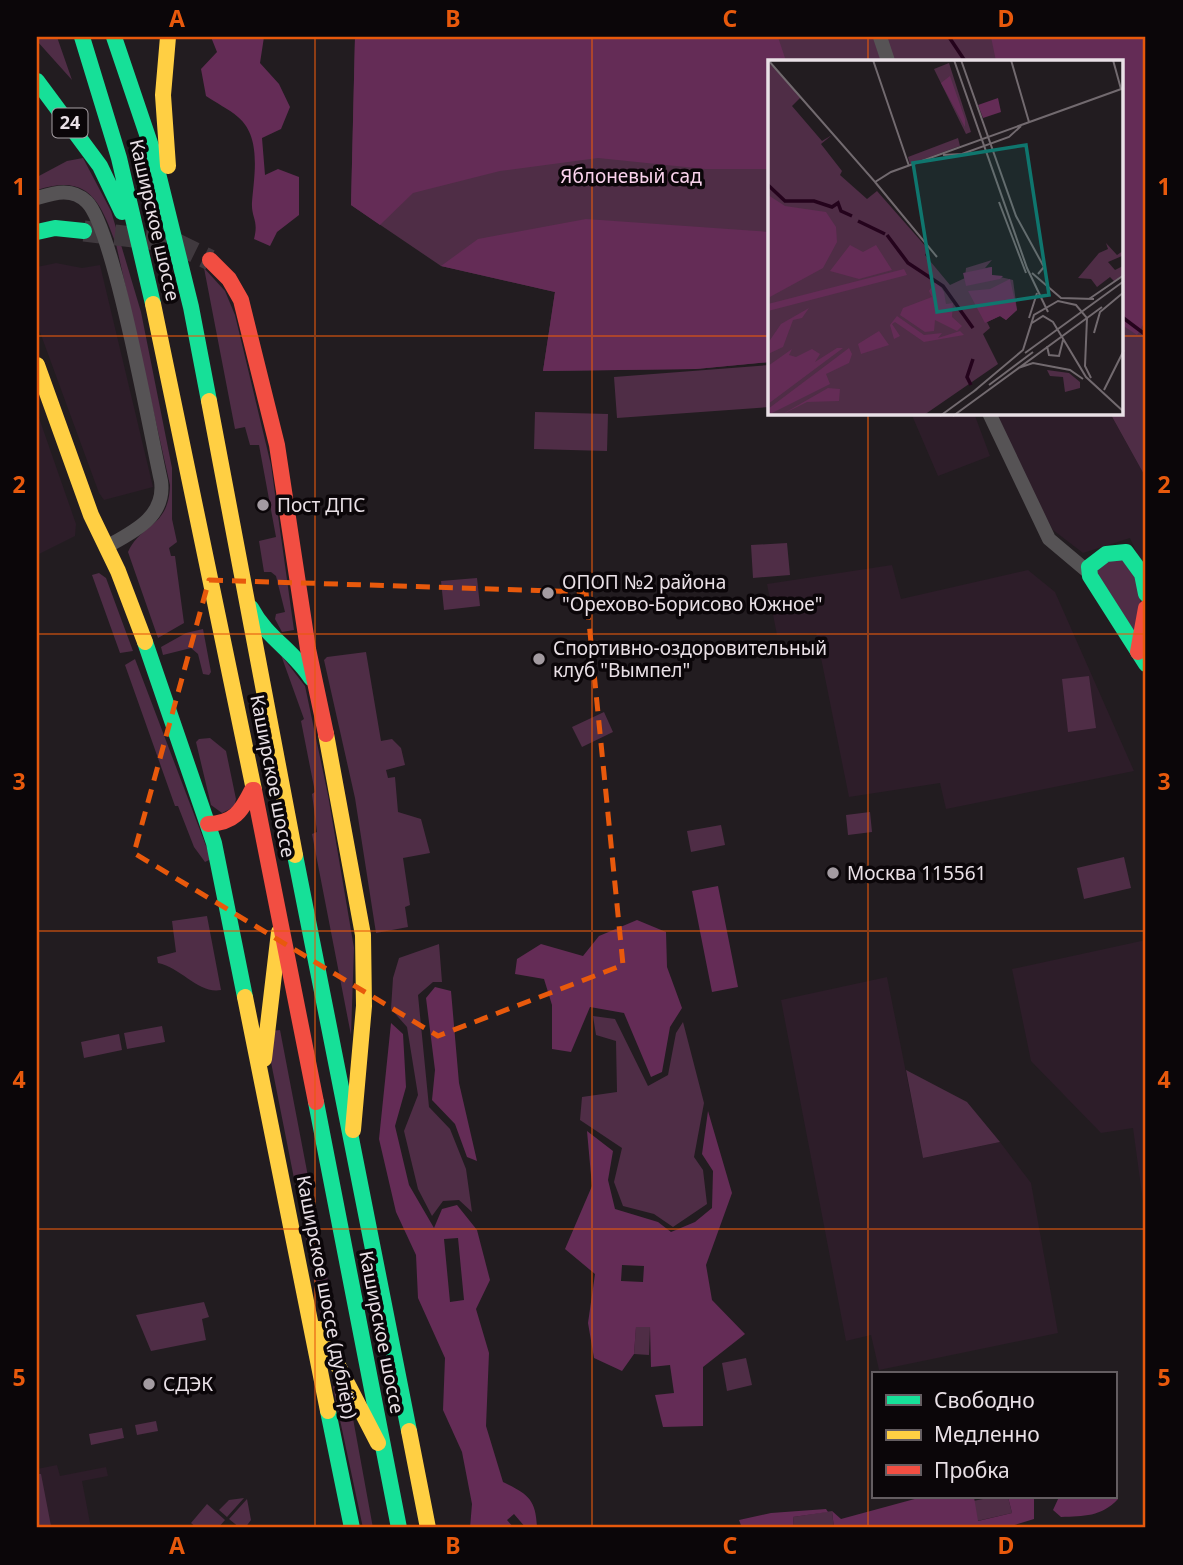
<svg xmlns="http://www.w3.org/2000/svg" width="1183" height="1565" viewBox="0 0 1183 1565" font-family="'Noto Sans',sans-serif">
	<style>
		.built { fill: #2d1d29 }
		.green { fill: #4f2d46 }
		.forest { fill: #642c56; fill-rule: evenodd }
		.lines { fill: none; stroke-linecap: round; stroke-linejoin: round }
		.stream { stroke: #24031c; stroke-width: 3.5 }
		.secondary-tunnel { stroke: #40393e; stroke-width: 21; stroke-dasharray: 21 10; stroke-linecap: butt }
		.street { stroke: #565355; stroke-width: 14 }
		.fast { stroke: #16e098; stroke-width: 16 }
		.slow { stroke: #ffcf43; stroke-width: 16 }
		.jam { stroke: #f24e42; stroke-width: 16 }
		.marked { fill: none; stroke: #e8590c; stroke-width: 5; stroke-dasharray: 14 9; stroke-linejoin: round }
		.grid { fill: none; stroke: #e8590c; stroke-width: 2; stroke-opacity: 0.55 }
		.poi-dot { fill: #a39ba1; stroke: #0b0609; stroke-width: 2.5 }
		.labels { text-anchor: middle; stroke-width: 7; stroke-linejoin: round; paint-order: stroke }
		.shield { fill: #0b0609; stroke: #a69fa4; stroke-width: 2 }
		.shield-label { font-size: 18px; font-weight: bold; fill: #e9e0e6 }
		.park-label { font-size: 19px; fill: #fad3ed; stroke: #0b0609 }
		.street-label { font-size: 19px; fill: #e9e0e6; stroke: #0b0609 }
		.poi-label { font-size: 19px; fill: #e9e0e6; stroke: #0b0609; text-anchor: start }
		.inset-river { fill: none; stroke: #24031c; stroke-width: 3.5 }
		.inset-road { fill: none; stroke: #726a6f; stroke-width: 2 }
		.view { fill: #0f766e; fill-opacity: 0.15; stroke: #0f766e; stroke-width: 3.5 }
		.inset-edge { fill: none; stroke: #e9e0e6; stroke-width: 3.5 }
		.neatline { fill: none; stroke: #e8590c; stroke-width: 2.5 }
		.grid-label { font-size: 23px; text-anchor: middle; font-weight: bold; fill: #e8590c }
	</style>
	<rect width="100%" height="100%" fill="#221c20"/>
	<path class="built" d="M56 263 82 268 100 265 153 487 104 500 99 493 37 324V267Z
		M37 412 76 524 75 536 37 555Z
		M911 413H974L990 456 938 476Z
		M993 413H1110L1146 478V575L1130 538 1083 553 1053 530 1004 441Z
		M892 565 901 599 1028 570 1055 592 1134 771 946 809 940 783 849 797 816 633 777 635 767 584Z
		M1146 940V1224L1133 1128 1101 1133 1031 1061 1012 969Z
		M887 977 923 1158 1000 1142 1031 1183 1058 1333 879 1370 871 1335 846 1341 781 1000Z
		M57 1465 60 1476 106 1467 108 1476 82 1481 91 1528H37V1469Z"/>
	<path class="green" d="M37 37H57L72 80 37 41Z
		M355 37H1146V478L1110 413H1122V61H770V362L696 369 543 371 555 292 441 266 351 205Z
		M83 158 111 211 141 312 172 468V519L177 542 169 548 171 556H175L184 623 158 638 128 552C141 523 169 528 170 485L116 244C100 201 89 173 37 190V177L67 161Z
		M204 268 225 291 235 315 271 465 294 630 282 632 275 619 276 614 285 612 276 576 271 572H264L259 541 276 537 259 445H250L245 427 235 429Z
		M770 365V407L617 418 614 377Z
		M535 412 608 414 607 451 534 449Z
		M787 543 790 575 753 578 751 545Z
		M1116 550 1142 574 1138 652 1089 567Z
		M99 573 106 578 133 651 120 653 92 575Z
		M477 578 480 606 444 610 441 581Z
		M203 629 211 672 209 675 203 674 198 654 191 648 163 655 161 647 186 633Z
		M366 652 381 741 392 739 401 748 405 765 386 770 388 778 395 777 398 812 421 819 430 853 403 858 410 905 405 907 408 927 376 933 355 798 324 660 327 657Z
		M281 655 305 686 328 795 354 948 351 1035 312 834 317 832 312 794 315 792 301 721 304 719Z
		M135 659 211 859 205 862 194 847 178 806H175L125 665Z
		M1089 676 1096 728 1068 732 1062 679Z
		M604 712 613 732 582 747 572 727Z
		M210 738 226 751 236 799 234 807 222 813 211 805 196 742 199 739Z
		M870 812 872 832 848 835 846 815Z
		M721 825 725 845 691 852 687 831Z
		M1124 857 1131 888 1084 899 1077 868Z
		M207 916 221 990C198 994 182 968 158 963L157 957 176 952 172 921Z
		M439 944 442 982H433L418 995 429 1107 450 1129 466 1169 472 1212 459 1200 443 1201 432 1216 418 1189 404 1131 418 1095 407 1027 391 1009 393 978 399 958Z
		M593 1016 615 1019 648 1086 668 1075 676 1033 683 1022 704 1103 694 1157 703 1170 707 1204 673 1227 654 1214 623 1206 614 1182 622 1148 580 1120 582 1097 617 1092 616 1041 596 1035Z
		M162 1026 165 1042 127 1049 124 1033Z
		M280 1030 337 1328 324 1330 269 1052 271 1031Z
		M119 1034 122 1050 84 1058 81 1042Z
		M906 1070 967 1102 1000 1142 923 1158Z
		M204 1302 209 1317 202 1319 206 1340 151 1351 136 1315Z
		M636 1326 650 1327 649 1355 634 1354Z
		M746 1358 752 1385 727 1391 722 1363Z
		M335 1383 352 1413 373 1528H363L333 1387Z
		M156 1421 158 1431 137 1435 135 1425Z
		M122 1428 124 1438 91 1445 89 1434Z
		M37 1474H41L51 1526 37 1528Z
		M993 1497H1008L1012 1513 977 1521 973 1501Z
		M244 1498 227 1517 219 1510 229 1500Z
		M247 1499 251 1520 245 1528H240L229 1519Z
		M207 1504 225 1520 218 1528H197L191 1523Z
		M832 1511 834 1528H794L793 1517Z"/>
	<path class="forest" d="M211 37H264L260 63 279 84 290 107 281 129 262 138 265 175 278 169 299 177V215L277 232 270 246 254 239C259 220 251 218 252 202 254 176 262 137 238 117 229 109 216 103 206 96L201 69 217 52Z
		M355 37H778L786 61H770V169H705L598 158 500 171 413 193 380 225 351 205Z
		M991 37H1146V320L1137 335 1122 325V61H996Z
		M586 219 770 232V362L696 369 543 371 555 292 441 266 478 239Z
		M718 886 738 987 712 992 692 891Z
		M637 920 666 932 667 967 682 1008 670 1027 662 1072 651 1077 624 1013 590 1007 571 1052 552 1049V1005L544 979 515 974 517 959 541 944 583 956 599 936Z
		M435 987 451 991 459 1083 477 1161 467 1157 455 1124 432 1100 435 1070 426 998Z
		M391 1023 403 1034 406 1087 395 1126 409 1185 434 1228 442 1209 457 1205 477 1230 490 1280 476 1309 489 1353 486 1426 503 1482C528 1494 536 1499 537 1528H526L514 1514 507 1520 514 1528H470L472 1504 462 1452 443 1410 445 1358 418 1298 416 1255 396 1212 379 1139ZM458 1238 464 1300 450 1302 444 1239Z
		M708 1111 732 1193 706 1265 712 1300 745 1334 703 1367V1426L663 1427 655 1395 674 1393 670 1365 651 1367 650 1327H636L634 1354 622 1371 594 1358 588 1323 595 1274 565 1249 592 1186 587 1131 613 1151 608 1180 615 1209 658 1222 671 1232 695 1222 712 1208 713 1171 702 1154ZM622 1265 644 1266 643 1282 621 1281Z
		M1116 1483 1118 1499C1101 1517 1084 1516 1061 1517L1053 1510 1059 1497H1115Z
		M922 1497H974L978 1521 1012 1513 1008 1497H1034V1519L1005 1528H834L832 1511 841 1519Z
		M826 1509 828 1512 793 1517 794 1528H742L739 1520 771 1513Z"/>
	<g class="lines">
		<path class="stream" d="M949 37 965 61
			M1122 317 1146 335"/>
		<path class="secondary-tunnel" d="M84 231 173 242 210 260"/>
		<path class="street" d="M880 37 888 61
			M37 198C54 193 72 187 87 202 114 229 150 432 161 481 166 517 133 532 106 547
			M989 413 1049 539 1087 571"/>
		<path class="fast" d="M82 37 119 158 153 304
			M114 37 152 149 191 307 209 401
			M37 81 100 166 122 212
			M37 232 55 228 84 231
			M1146 594 1142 574 1126 552 1106 554 1089 567 1090 576 1146 664
			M251 608C266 637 294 651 311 678
			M145 642 214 843 245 997
			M295 855 409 1431
			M316 1102 399 1528
			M328 1411 352 1528"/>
		<path class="slow" d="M168 37 163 95 168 166
			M153 304 254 790
			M37 365 91 515 118 571 145 642
			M209 401 295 855
			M326 734 363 935 364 1006 353 1130
			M245 997 328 1411
			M264 1059 279 932
			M319 1329 378 1443
			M409 1431 428 1528"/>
		<path class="jam" d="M210 260 229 279 241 300 277 445 308 649 326 734
			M1138 652 1146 608
			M254 790 316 1102
			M208 824C234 823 241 812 252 790"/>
	</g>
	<path class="marked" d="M209 580 586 592 623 965 438 1036 134 853Z"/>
	<path class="grid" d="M315 37V1528M592 37V1528M868 37V61M37 336H770M1122 336H1146M868 413V1528M37 634H1146M37 931H1146M37 1229H1146"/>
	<g class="poi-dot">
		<circle cx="263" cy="505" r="7"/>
		<circle cx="548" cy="593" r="7"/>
		<circle cx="539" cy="659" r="7"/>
		<circle cx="833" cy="873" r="7"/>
		<circle cx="149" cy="1384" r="7"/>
	</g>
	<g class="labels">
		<rect class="shield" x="52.5" y="108.5" width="35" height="29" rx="5"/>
		<g class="shield-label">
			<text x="70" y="129">24</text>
		</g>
		<g class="park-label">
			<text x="631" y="183">Яблоневый сад</text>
		</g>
		<g class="street-label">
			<text transform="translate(155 220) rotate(77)" y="7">Каширское шоссе</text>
			<text transform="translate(273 776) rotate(79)" y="7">Каширское шоссе</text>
			<text transform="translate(327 1297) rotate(79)" y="7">Каширское шоссе (дублёр)</text>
			<text transform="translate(382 1332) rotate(79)" y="7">Каширское шоссе</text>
		</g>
		<g class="poi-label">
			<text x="277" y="512">Пост ДПС</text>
			<text x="562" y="589">ОПОП №2 района<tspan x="562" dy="22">"Орехово-Борисово Южное"</tspan></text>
			<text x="553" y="655">Спортивно-оздоровительный<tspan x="553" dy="22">клуб "Вымпел"</tspan></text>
			<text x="847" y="880">Москва 115561</text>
			<text x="163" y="1391">СДЭК</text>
		</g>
	</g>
	<g transform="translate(768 60)">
		<rect width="355" height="355" fill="#221c20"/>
		<path d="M0 2 33 37 24 46 54 81 64 75 53 84 74 111 72 115 99 139 109 131 160 189 157 195 182 225 197 218 198 208 224 200 217 208 224 207V215L245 220 249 250 238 260 232 256 219 262 222 268 215 274 230 304 156 355H0ZM181 3 203 72 198 74 166 9ZM190 78 192 86 142 104 140 97ZM338 183 349 195 355 191 354 196 340 202 347 210 355 206V216L347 222 342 217 329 227 323 219 310 218 331 193 340 189ZM279 310 301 313 312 322V328L297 332 295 317 282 316Z" fill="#4f2d46"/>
		<path d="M182 16 197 59V67L173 23ZM230 38 233 52 215 58 210 45ZM0 135 17 146 58 152 68 167 69 182 55 208 0 238ZM82 185 95 192 108 185 124 210 91 219 62 211ZM224 207V215L235 216 232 219 198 226 195 213ZM136 209 139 215 0 251V244ZM242 219 249 250 238 260 232 256 217 263 200 231 222 229ZM168 220 176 232 178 244 185 243 184 257 194 266 189 271 167 260 166 271 157 272 132 255 135 248 164 237 161 231ZM41 248 34 258 25 260 15 287 0 294V283L13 264ZM129 256 156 275 174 273 170 278 192 271 196 275 156 282 127 262 124 264 132 276 126 279 122 265ZM111 271 121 285 93 294 90 284ZM69 288H75L0 344V306L24 289 21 295 28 297 44 289 52 294 47 302ZM81 288 84 294 81 303 58 314 62 324 0 355V349ZM60 328 72 329 71 341 39 342 13 355Z" fill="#642c56"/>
		<path class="inset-river" d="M0 125 17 141H46L64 147 70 143 73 151 84 156M90 161 117 174M119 175 140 203 175 226 205 268M203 325 199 317 205 299"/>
		<path class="inset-road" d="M0 0 107 122 123 112 356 28M105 0 141 106M186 0 259 208 280 252M193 0 248 156 276 207 270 214M243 0 261 62M345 0 353 29M175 95 194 94 241 77 253 66M107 122 169 197M231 142 258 213M264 213 293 238 326 239M321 239 356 215M261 258 269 233M264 263 275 256 285 262 318 317 356 352M326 273 332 252 356 232M279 286 281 295 291 296 295 280M257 293 356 221M250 308 265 303 302 310 315 319M221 325 265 292M336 330 356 290M205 332 255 290 266 255 290 241 308 245 319 258 317 306 323 318M172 356 209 329M185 356 334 247"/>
		<path class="view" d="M258 85 281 235 169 252 145 103Z"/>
		<rect width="355" height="355" class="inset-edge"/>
	</g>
	<rect width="1183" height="1565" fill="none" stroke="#0b0609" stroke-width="77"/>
	<rect x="872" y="1372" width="245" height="126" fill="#0b0609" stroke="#645d61" stroke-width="2"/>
	<rect x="886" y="1395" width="35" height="10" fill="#16e098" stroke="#645d61" stroke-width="2"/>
	<text x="934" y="1408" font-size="21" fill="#e9e0e6">Свободно</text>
	<rect x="886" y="1430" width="35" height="10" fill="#ffcf43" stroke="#645d61" stroke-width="2"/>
	<text x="934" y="1442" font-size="21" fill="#e9e0e6">Медленно</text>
	<rect x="886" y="1465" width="35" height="10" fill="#f24e42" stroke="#645d61" stroke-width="2"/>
	<text x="934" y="1478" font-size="21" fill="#e9e0e6">Пробка</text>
	<rect x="38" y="38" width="1106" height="1488" class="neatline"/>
	<g class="grid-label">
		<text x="177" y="27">A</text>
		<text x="453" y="27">B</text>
		<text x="730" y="27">C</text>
		<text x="1006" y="27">D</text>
		<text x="19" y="195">1</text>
		<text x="1164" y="195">1</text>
		<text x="19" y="493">2</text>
		<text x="1164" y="493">2</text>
		<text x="19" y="790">3</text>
		<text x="1164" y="790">3</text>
		<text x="19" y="1088">4</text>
		<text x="1164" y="1088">4</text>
		<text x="19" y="1386">5</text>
		<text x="1164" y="1386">5</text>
		<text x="177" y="1554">A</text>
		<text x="453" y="1554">B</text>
		<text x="730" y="1554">C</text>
		<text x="1006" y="1554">D</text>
	</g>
</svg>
